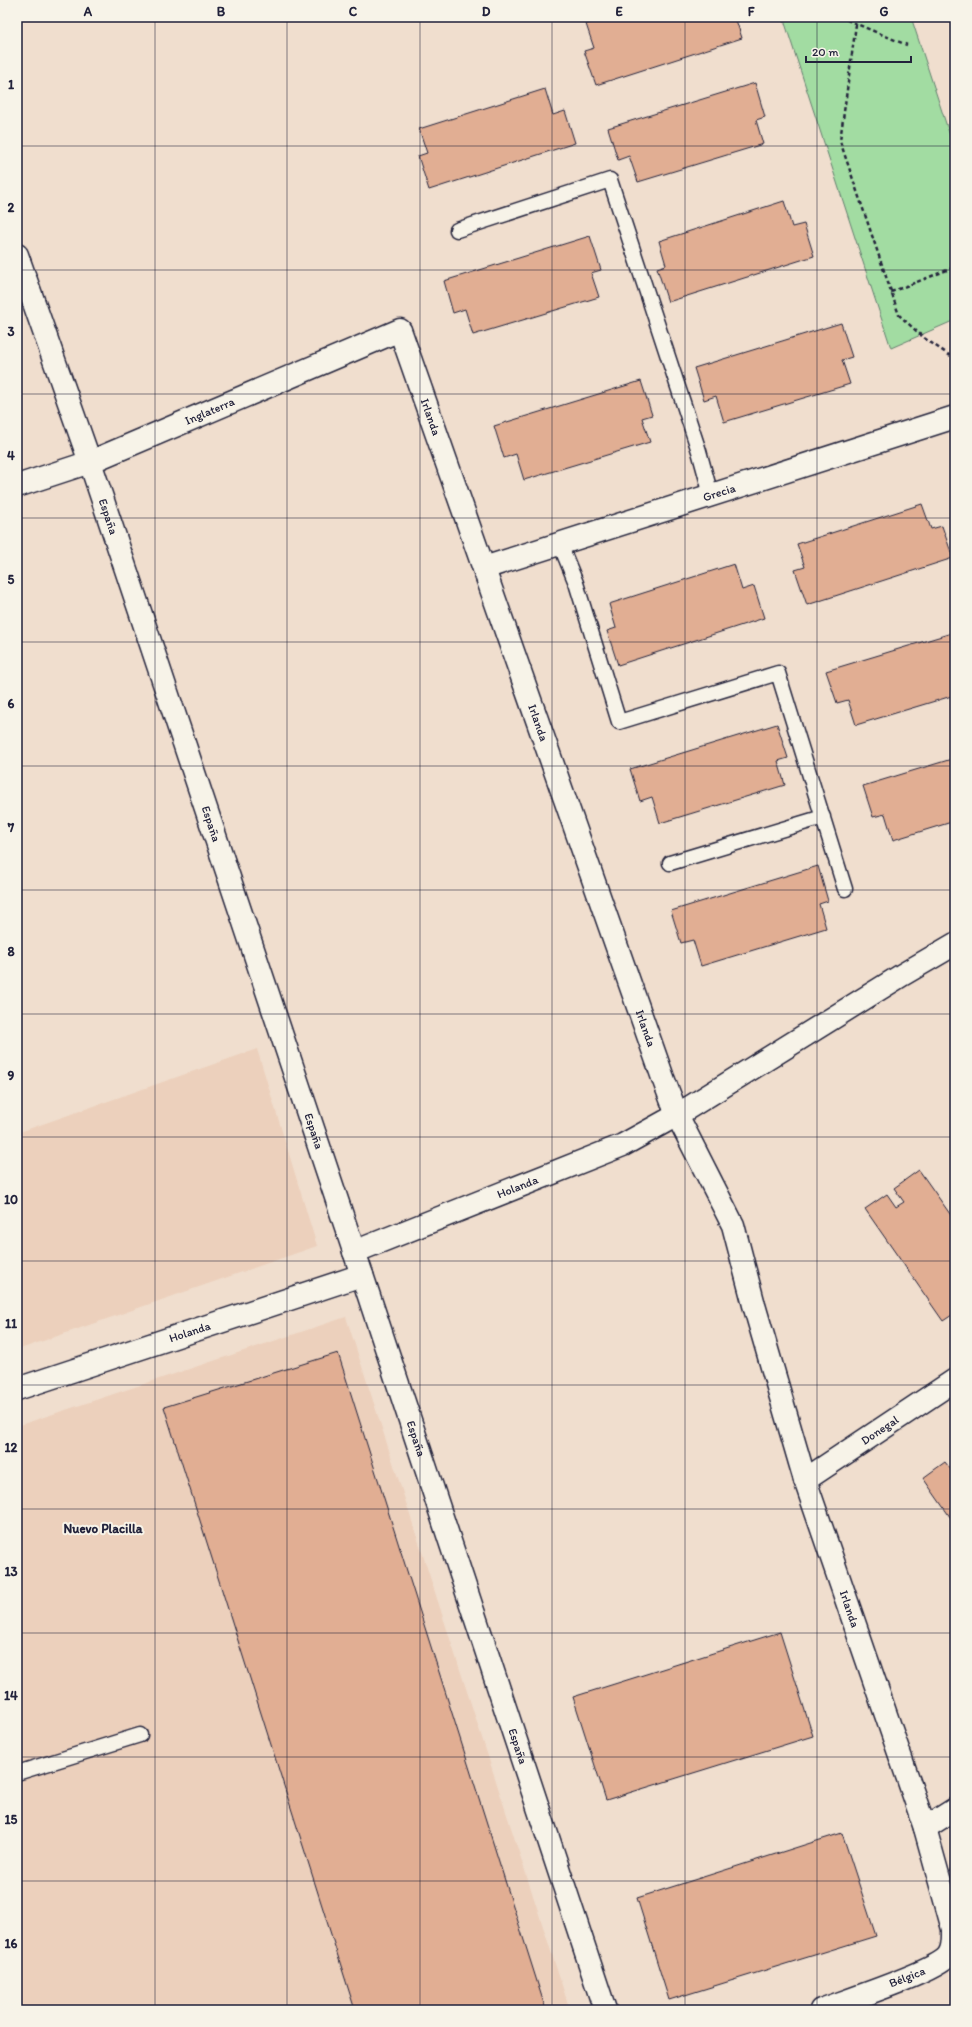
<svg xmlns="http://www.w3.org/2000/svg" width="972" height="2027" viewBox="0 0 972 2027" font-family="Itim,sans-serif">
	<style>
		.built { fill: #ecd0bc }
		.green { fill: #a2dca2; stroke: #627f6e }
		.building { fill: #e1ae93; stroke: #22223b }
		.lines { fill: none; stroke-linecap: round; stroke-linejoin: round }
		.lane-casing { stroke: #22223b; stroke-width: 17 }
		.street-casing { stroke: #22223b; stroke-width: 25 }
		.path { stroke: #22223b; stroke-width: 2.5; stroke-dasharray: 4 3; stroke-linecap: butt }
		.lane { stroke: #f7f3e8; stroke-width: 14 }
		.street { stroke: #f7f3e8; stroke-width: 22 }
		.grid { fill: none; stroke: #22223b; stroke-width: 1; stroke-opacity: 0.55 }
		.labels { text-anchor: middle; stroke-width: 4; stroke-linejoin: round; paint-order: stroke }
		.street-label { font-size: 12px; fill: #22223b; stroke: #f7f3e8 }
		.neighbourhood-label { font-size: 13px; font-weight: bold; fill: #22223b; stroke: #f7f3e8 }
		.neatline { fill: none; stroke: #22223b; stroke-width: 1.5 }
		.grid-label { font-size: 13px; text-anchor: middle; font-weight: bold; fill: #22223b }
	</style>
	<rect width="100%" height="100%" fill="#f0dece"/>
	<filter id="ink" filterUnits="userSpaceOnUse"><feTurbulence type="fractalNoise" baseFrequency=".025" numOctaves="2"/><feDisplacementMap in="SourceGraphic" scale="8" xChannelSelector="R" yChannelSelector="G"/><feConvolveMatrix kernelMatrix="1 2 1 2 8 2 1 2 1" color-interpolation-filters="sRGB"/></filter>
	<g filter="url(#ink)">
		<path class="built" d="M257 1049 317 1246 17 1350V1133Z
			M346 1317 570 2010H17V1426Z"/>
		<path class="green" d="M783 17H911L955 151V320L891 348Z"/>
		<path class="building" d="M609 17H735L742 38 596 85 584 51 594 48 586 24Z
			M755 83 765 117 756 120 763 144 638 182 629 156 618 160 608 128Z
			M545 89 553 115 565 111 575 143 429 190 418 156 427 153 419 129Z
			M784 201 792 227 804 224 814 256 668 302 657 268 666 265 659 241Z
			M590 236 601 270 591 273 599 297 473 335 465 309 453 313 444 281Z
			M841 323 852 357 842 360 850 384 724 422 716 396 704 400 694 368Z
			M641 381 652 415 642 418 650 442 524 480 516 454 504 458 494 426Z
			M922 504 931 529 942 526 953 558 807 605 795 570 805 567 797 544Z
			M734 564 742 590 754 586 764 618 618 665 607 631 616 628 609 604Z
			M955 632V695L856 725 848 700 837 703 826 671Z
			M777 724 788 758 778 761 785 785 660 823 652 797 640 801 630 769Z
			M955 758V821L893 840 885 814 873 817 863 786Z
			M818 866 828 901 819 904 826 928 701 966 693 940 681 943 671 911Z
			M919 1170 955 1221V1313L943 1321 865 1209 887 1194 896 1207 904 1202 894 1188Z
			M338 1353 546 2010H355L164 1407Z
			M945 1462 955 1475V1524L923 1478Z
			M780 1632 813 1736 606 1800 573 1697Z
			M842 1833 876 1936 669 2000 637 1898Z"/>
		<g class="lines">
			<defs>
				<path id="lane" d="M457 230 610 180 699 451 711 495
					M560 544 576 583 619 722 778 673 845 889
					M670 863 823 817
					M17 1773 140 1735"/>
				<g id="street">
					<path id="s1" d="M17 255 90 462 362 1275 605 2010"/>
					<path id="s2" d="M17 486 90 462 400 330 663 1078 677 1115 733 1225 754 1305 805 1480 925 1828 953 1929C953 1938 954 1948 948 1956 935 1972 845 2001 821 2010"/>
					<path id="s3" d="M484 568 955 417"/>
					<path id="s4" d="M354 1252 623 1145 677 1115 902 975 955 944"/>
					<path id="s5" d="M17 1389 362 1275"/>
					<path id="s6" d="M805 1480 955 1380"/>
					<path d="M925 1828 955 1809"/>
				</g>
			</defs>
			<use href="#lane" class="lane-casing"/>
			<use href="#street" class="street-casing"/>
			<path class="path" d="M840 17 907 45
				M857 17 840 141 899 315 924 338 955 359
				M891 292 955 267"/>
			<use href="#lane" class="lane"/>
			<use href="#street" class="street"/>
		</g>
	</g>
	<path class="grid" d="M155 17V2010M287 17V2010M420 17V2010M552 17V2010M685 17V2010M817 17V2010M17 146H955M17 270H955M17 394H955M17 518H955M17 642H955M17 766H955M17 890H955M17 1014H955M17 1137H955M17 1261H955M17 1385H955M17 1509H955M17 1633H955M17 1757H955M17 1881H955"/>
	<g class="labels">
		<g class="street-label">
			<text dy="4" stroke="none"><textPath href="#s2" startOffset="207">Inglaterra</textPath></text>
			<text dy="4" stroke="none"><textPath href="#s2" startOffset="506">Irlanda</textPath></text>
			<text dy="4" stroke="none"><textPath href="#s3" startOffset="247">Grecia</textPath></text>
			<text dy="4" stroke="none"><textPath href="#s1" startOffset="277">España</textPath></text>
			<text dy="4" stroke="none"><textPath href="#s2" startOffset="830">Irlanda</textPath></text>
			<text dy="4" stroke="none"><textPath href="#s1" startOffset="601">España</textPath></text>
			<text dy="4" stroke="none"><textPath href="#s2" startOffset="1154">Irlanda</textPath></text>
			<text dy="4" stroke="none"><textPath href="#s1" startOffset="925">España</textPath></text>
			<text dy="4" stroke="none"><textPath href="#s4" startOffset="176">Holanda</textPath></text>
			<text dy="4" stroke="none"><textPath href="#s5" startOffset="182">Holanda</textPath></text>
			<text dy="4" stroke="none"><textPath href="#s6" startOffset="90">Donegal</textPath></text>
			<text dy="4" stroke="none"><textPath href="#s1" startOffset="1249">España</textPath></text>
			<text dy="4" stroke="none"><textPath href="#s2" startOffset="1771">Irlanda</textPath></text>
			<text dy="4" stroke="none"><textPath href="#s1" startOffset="1573">España</textPath></text>
			<text transform="translate(907 1977) rotate(-21)" y="4">Bélgica</text>
		</g>
		<g class="neighbourhood-label">
			<text x="103" y="1533">Nuevo Placilla</text>
		</g>
	</g>
	<rect width="972" height="2027" fill="none" stroke="#f7f3e8" stroke-width="44"/>
	<path d="M806 56v6h105v-6" fill="none" stroke="#22223b" stroke-width="2"/>
	<text x="812" y="56" font-size="12" fill="#22223b" stroke="#f7f3e8" stroke-width="3" paint-order="stroke">20 m</text>
	<rect x="22" y="22" width="928" height="1983" class="neatline"/>
	<g class="grid-label">
		<text x="88" y="16">A</text>
		<text x="221" y="16">B</text>
		<text x="353" y="16">C</text>
		<text x="486" y="16">D</text>
		<text x="619" y="16">E</text>
		<text x="751" y="16">F</text>
		<text x="884" y="16">G</text>
		<text x="11" y="89">1</text>
		<text x="11" y="212">2</text>
		<text x="11" y="336">3</text>
		<text x="11" y="460">4</text>
		<text x="11" y="584">5</text>
		<text x="11" y="708">6</text>
		<text x="11" y="832">7</text>
		<text x="11" y="956">8</text>
		<text x="11" y="1080">9</text>
		<text x="11" y="1204">10</text>
		<text x="11" y="1328">11</text>
		<text x="11" y="1452">12</text>
		<text x="11" y="1576">13</text>
		<text x="11" y="1700">14</text>
		<text x="11" y="1824">15</text>
		<text x="11" y="1948">16</text>
	</g>
</svg>
